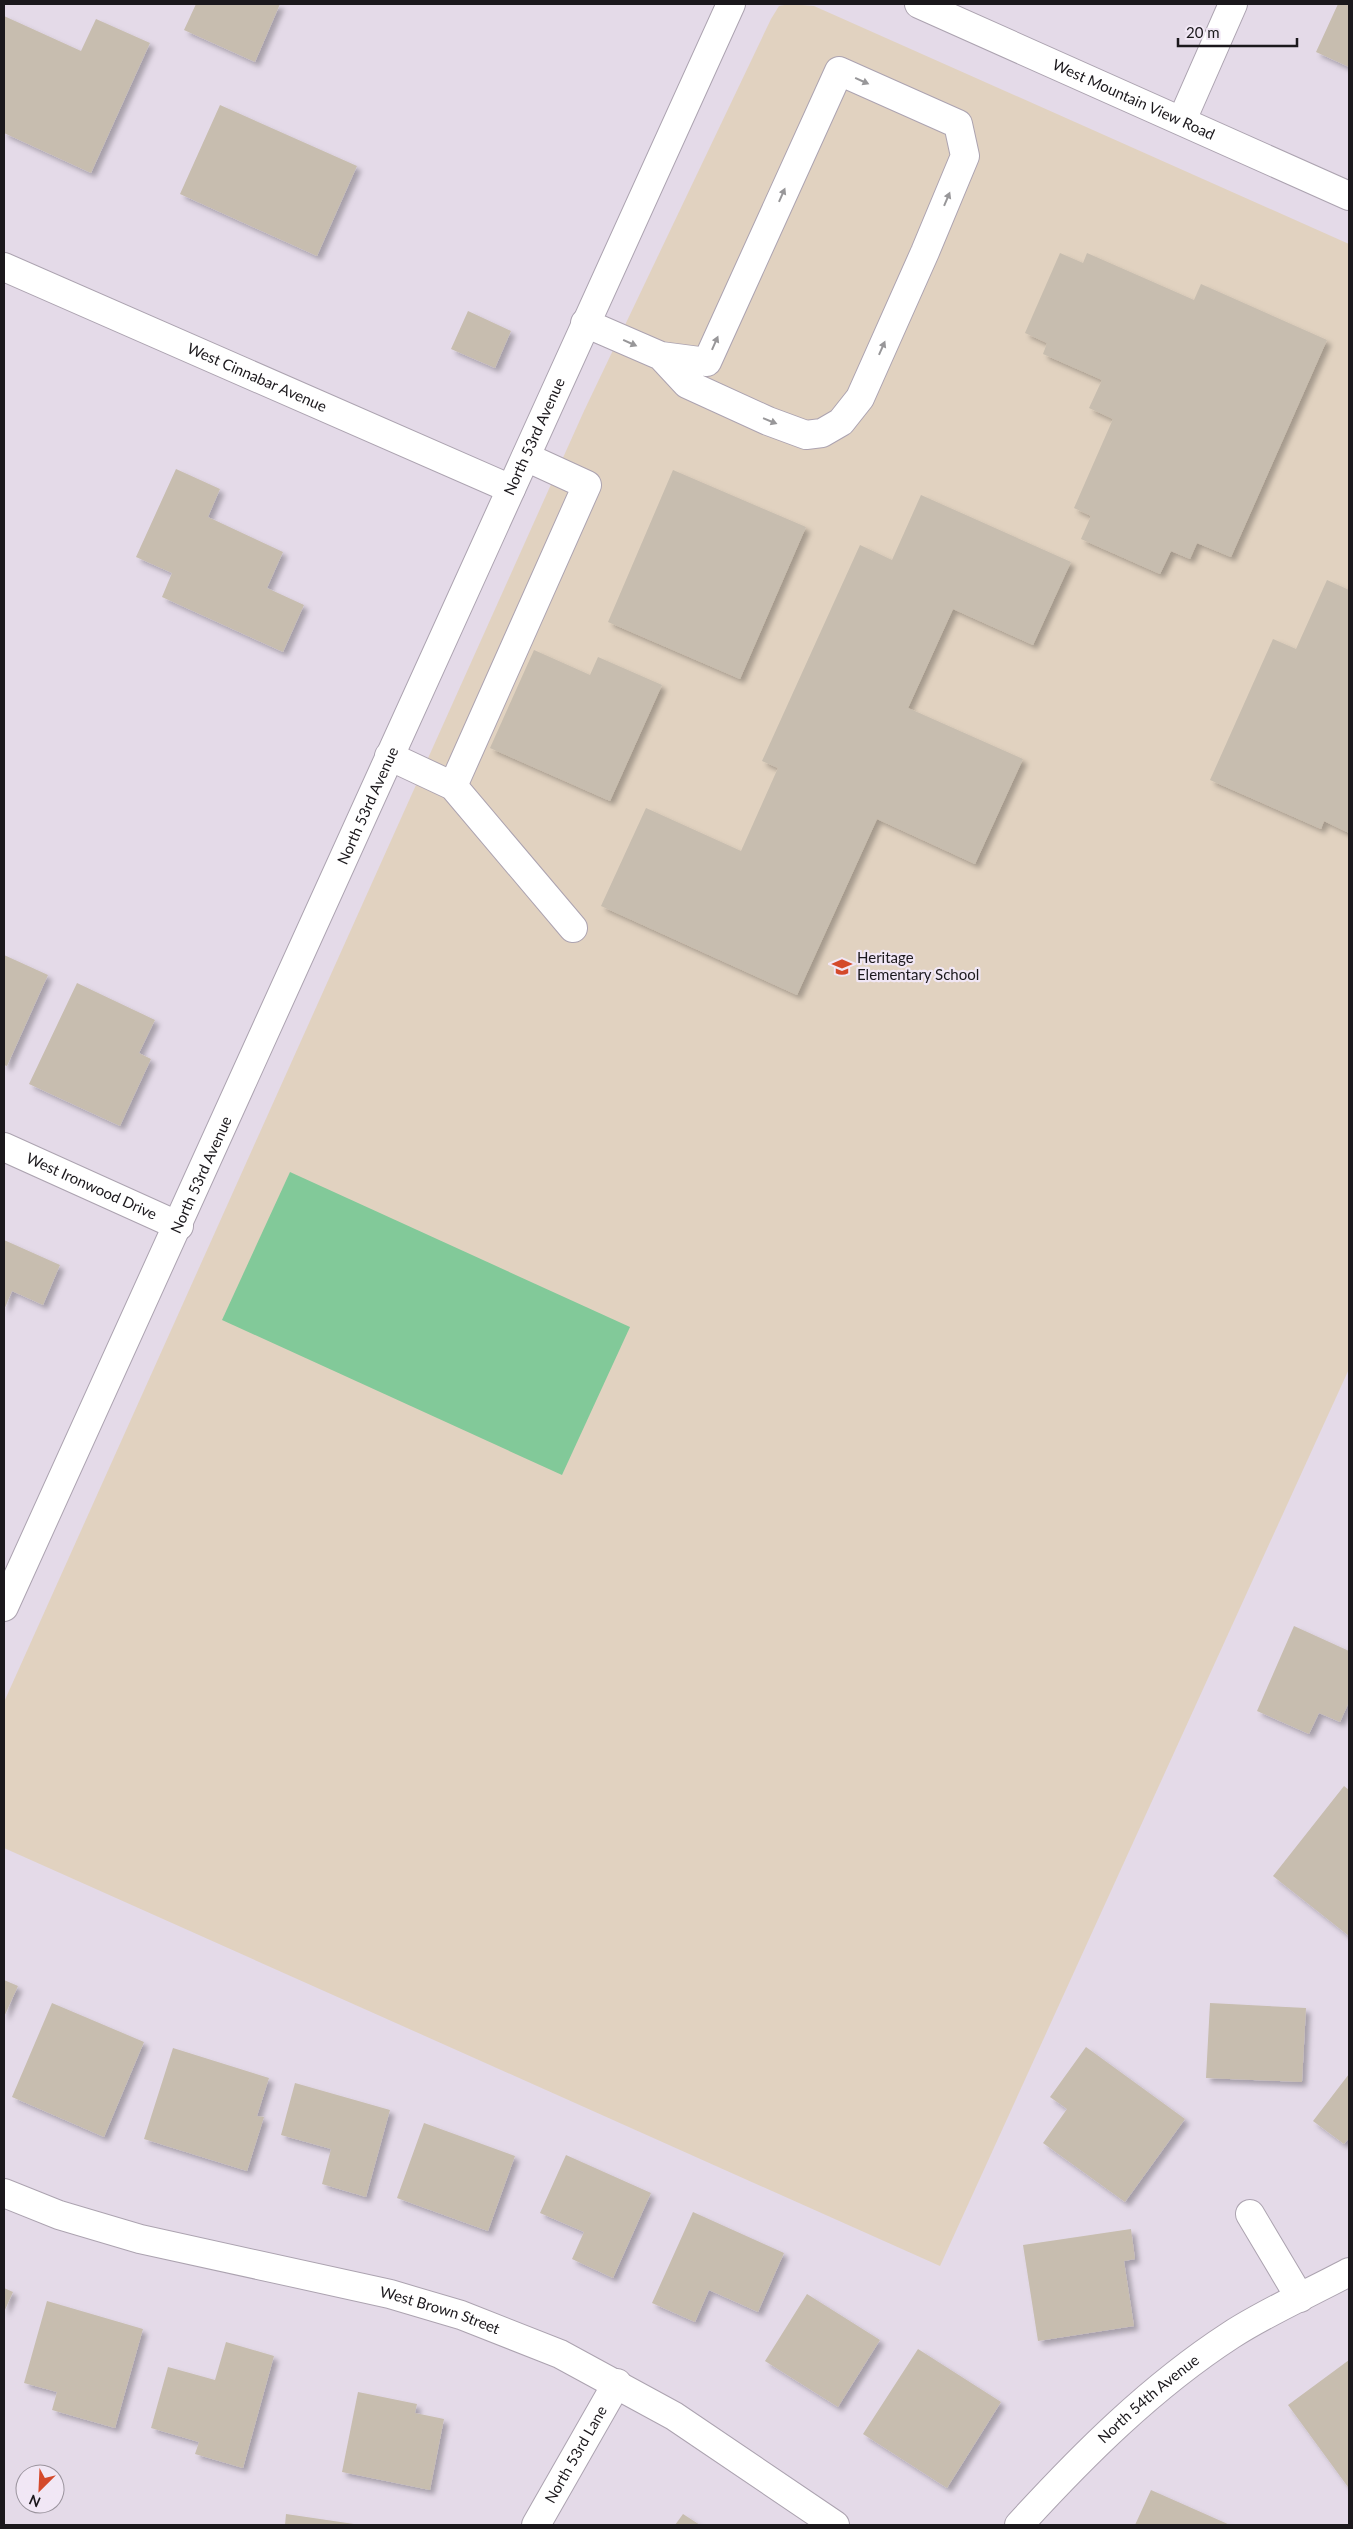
<svg xmlns="http://www.w3.org/2000/svg" width="1353" height="2529" viewBox="0 0 1353 2529" font-family="Lato,sans-serif">
	<style>
		.education { fill: #e1d2c0 }
		.green { fill: #82c999 }
		.building { fill: #c7bdaf; filter: url(#shadow) }
		.lines { fill: none; stroke-linecap: round; stroke-linejoin: round }
		.minor-casing { stroke: #aca3b0; stroke-width: 30 }
		.minor { stroke: #fff; stroke-width: 28 }
		.oneway { fill: #989799 }
		.labels { text-anchor: middle; stroke-width: 4.5; stroke-linejoin: round; paint-order: stroke }
		.street-label { font-size: 15px; fill: #1b181c; stroke: #f1e7f5 }
		.poi-label { font-size: 15px; fill: #1b181c; stroke: #f1e7f5; text-anchor: start }
	</style>
	<defs>
		<filter id="shadow"><feDropShadow dx="4.5" dy="4.5" stdDeviation="2.5" flood-color="#0004"/></filter>
	</defs>
	<rect width="100%" height="100%" fill="#e4dae8"/>
	<path class="education" d="M790 4 814 6 1349 244V1369L940 2266 4 1848V1702L584 411 771 19 779 6Z"/>
	<path class="green" d="M290 1172 630 1327 562 1475 222 1320Z"/>
	<path class="building" d="M196 4H280L255 62 184 30Z
		M1338 4H1349V67L1316 52Z
		M4 16 81 51 96 19 150 43 91 173 4 133Z
		M220 105 357 166 317 256 180 194Z
		M1060 253 1083 263 1087 253 1194 300 1201 284 1327 340 1231 557 1197 543 1190 559 1171 551 1160 574 1081 539 1091 516 1074 508 1113 419 1089 408 1102 380 1043 354 1047 343 1025 333Z
		M468 311 511 331 495 368 451 349Z
		M176 469 220 489 208 517 283 552 267 588 304 605 283 652 162 597 172 573 136 557Z
		M673 470 806 527 740 679 608 622Z
		M921 495 1071 562 1033 645 953 609 908 708 1023 759 975 864 877 819 797 995 601 906 646 808 741 851 778 768 762 761 860 545 892 560Z
		M1327 580 1349 590V833L1324 821 1321 829 1210 780 1273 639 1296 649Z
		M534 650 590 675 598 657 662 685 610 801 490 748Z
		M4 955 48 975 7 1066 4 1065Z
		M77 983 155 1020 139 1053 151 1059 120 1126 29 1084Z
		M4 1240 60 1265 43 1305 12 1291 4 1310Z
		M1294 1626 1349 1651V1702L1340 1722 1319 1713 1309 1734 1257 1711Z
		M1344 1786 1349 1790V1936L1273 1876Z
		M4 1980 18 1986 4 2017Z
		M52 2003 144 2042 104 2137 12 2097Z
		M1210 2003 1306 2008 1302 2082 1206 2078Z
		M1086 2047 1185 2119 1125 2202 1043 2143 1067 2109 1050 2097Z
		M173 2048 269 2078 257 2116 264 2117 247 2171 144 2139Z
		M1349 2074V2138L1344 2144 1313 2121Z
		M295 2083 390 2110 366 2197 322 2184 331 2149 281 2135Z
		M424 2123 515 2156 488 2231 397 2198Z
		M566 2155 651 2193 613 2278 572 2259 584 2232 540 2213Z
		M693 2212 784 2253 758 2312 709 2290 695 2322 652 2303Z
		M1131 2229 1135 2259 1124 2261 1134 2326 1038 2341 1023 2245Z
		M4 2288 13 2292 4 2312Z
		M807 2294 880 2340 838 2407 765 2361Z
		M47 2301 143 2329 115 2428 52 2410 57 2392 24 2383Z
		M226 2342 274 2356 243 2468 195 2454 199 2442 151 2428 168 2367 215 2380Z
		M918 2349 1001 2402 947 2488 863 2434Z
		M1349 2360V2486L1348 2487 1288 2405Z
		M358 2392 417 2404 415 2413 444 2419 430 2490 342 2472Z
		M1151 2490 1230 2525H1135Z
		M286 2514 354 2524V2525H285Z
		M683 2514 700 2525H675Z"/>
	<g class="lines">
		<defs>
			<g id="minor">
				<path id="s1" d="M919 4 1349 196"/>
				<path d="M1182 120 1233 4"/>
				<path id="s2" d="M4 267 511 489"/>
				<path d="M585 323 661 356 687 384 768 421 806 435 822 433 841 422 860 398 925 252 965 156 958 124 839 71 707 362 661 356"/>
				<path d="M389 756 453 786 573 928"/>
				<path d="M453 786 587 485 526 457"/>
				<path id="s3" d="M4 1147 179 1226"/>
				<path id="s4" d="M4 1607C250 1074 487 537 731 4"/>
				<path id="s5" d="M4 2193 59 2215 140 2239 390 2294 461 2315 560 2354 674 2416 835 2525"/>
				<path d="M1250 2214 1300 2298"/>
				<path id="s6" d="M536 2525 617 2383"/>
				<path id="s7" d="M1019 2525C1083 2455 1151 2387 1231 2335 1268 2311 1310 2293 1349 2272"/>
			</g>
		</defs>
		<use href="#minor" class="minor-casing"/>
		<use href="#minor" class="minor"/>
	</g>
	<defs><path id="oneway-solid" d="M-6-.8H1V-3.2L6.5 0L1 3.2V.8H-6Z" transform="scale(1.25)"/></defs>
	<g class="oneway">
		<use href="#oneway-solid" transform="translate(862 81) rotate(24)"/>
		<use href="#oneway-solid" transform="translate(782 195) rotate(-66)"/>
		<use href="#oneway-solid" transform="translate(947 199) rotate(-67)"/>
		<use href="#oneway-solid" transform="translate(630 343) rotate(24)"/>
		<use href="#oneway-solid" transform="translate(715 343) rotate(-66)"/>
		<use href="#oneway-solid" transform="translate(882 348) rotate(-66)"/>
		<use href="#oneway-solid" transform="translate(770 421) rotate(22)"/>
	</g>
	<defs>
		<symbol id="school-bare" viewBox="-9 -9 18 18"><path d="M0-5L7-2L0 1L-7-2ZM-4 1L0 2.5L4 1V4Q0 6-4 4Z" fill="#d4492b" stroke="#f1e7f5" stroke-width="2.5" paint-order="stroke"/></symbol>
	</defs>
	<g fill-rule="evenodd">
		<use href="#school-bare" x="828" y="953" width="28" height="28"/>
	</g>
	<g class="labels">
		<g class="street-label">
			<text dy="5" stroke="none"><textPath href="#s1" startOffset="235">West Mountain View Road</textPath></text>
			<text dy="5" stroke="none"><textPath href="#s2" startOffset="276">West Cinnabar Avenue</textPath></text>
			<text dy="5" stroke="none"><textPath href="#s4" startOffset="1285">North 53rd Avenue</textPath></text>
			<text dy="5" stroke="none"><textPath href="#s4" startOffset="880">North 53rd Avenue</textPath></text>
			<text dy="5" stroke="none"><textPath href="#s4" startOffset="475">North 53rd Avenue</textPath></text>
			<text dy="5" stroke="none"><textPath href="#s3" startOffset="96">West Ironwood Drive</textPath></text>
			<text dy="5" stroke="none"><textPath href="#s5" startOffset="452">West Brown Street</textPath></text>
			<text dy="5" stroke="none"><textPath href="#s7" startOffset="181">North 54th Avenue</textPath></text>
			<text dy="5" stroke="none"><textPath href="#s6" startOffset="81">North 53rd Lane</textPath></text>
		</g>
		<g class="poi-label">
			<text x="857" y="963">Heritage<tspan x="857" dy="17">Elementary School</tspan></text>
		</g>
	</g>
	<rect width="1353" height="2529" fill="none" stroke="#1b181c" stroke-width="10"/>
	<g transform="translate(40 2489) rotate(204)"><circle r="24" fill="#f1e7f5" stroke="#9b949e"/>
	<path d="M0-4L9 19L0 12L-9 19Z" fill="#d4492b"/>
	<text y="-8" font-size="14" font-weight="bold" text-anchor="middle" fill="#1b181c">N</text>
	</g>
	<path d="M1178 38v8h119v-8" fill="none" stroke="#1b181c" stroke-width="2.5"/>
	<text x="1186" y="38" font-size="15" fill="#1b181c" stroke="#f1e7f5" stroke-width="4" paint-order="stroke">20 m</text>
</svg>
